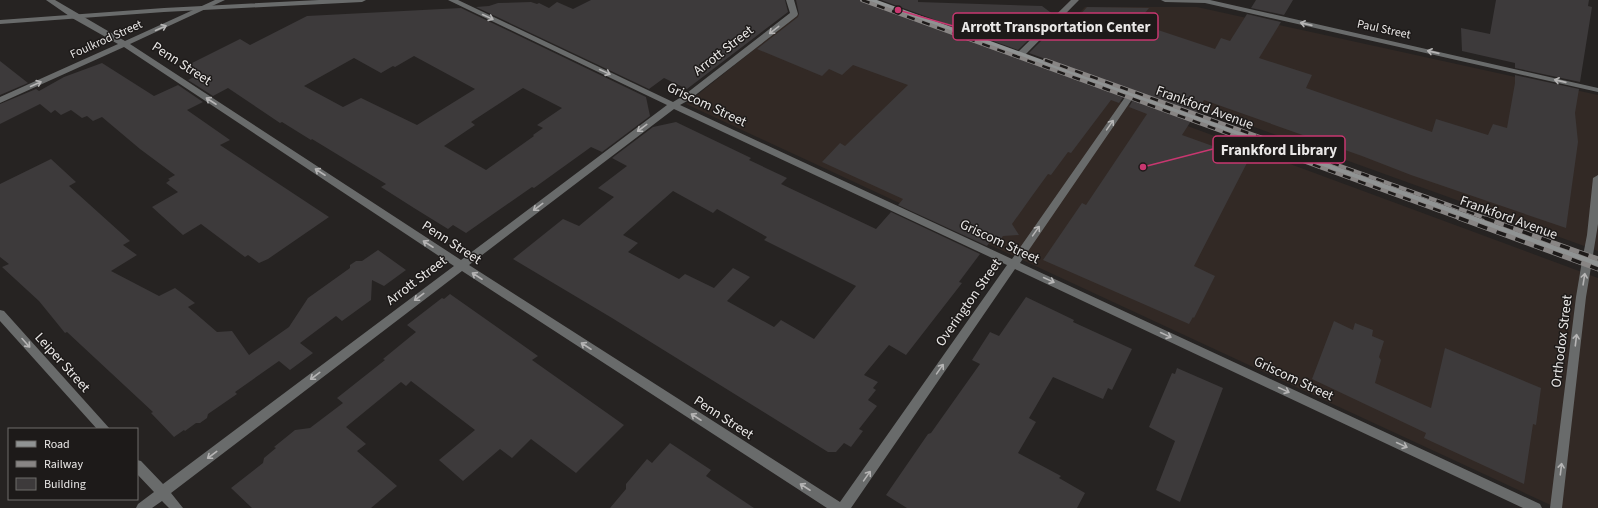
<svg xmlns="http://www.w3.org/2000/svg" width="1598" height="508" viewBox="0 0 1598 508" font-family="'Source Sans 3',sans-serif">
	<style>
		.built { fill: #322925 }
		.building { fill: #3d3a3b; fill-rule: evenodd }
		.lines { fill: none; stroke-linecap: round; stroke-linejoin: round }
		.minor { fill: #696b6b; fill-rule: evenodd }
		.tertiary { fill: #696b6b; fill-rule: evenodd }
		.secondary { fill: #909393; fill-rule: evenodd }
		.rail-far1-casing { stroke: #888584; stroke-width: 4 }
		.rail-casing { stroke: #888584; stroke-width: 5 }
		.rail-far1 { stroke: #1d1a19; stroke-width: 2.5; stroke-dasharray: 8; stroke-linecap: butt }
		.rail { stroke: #1d1a19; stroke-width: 3.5; stroke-dasharray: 10; stroke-linecap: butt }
		.oneway { stroke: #b6b5b5 }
		.labels { text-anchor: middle; stroke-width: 3; stroke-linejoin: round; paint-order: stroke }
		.far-street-label { font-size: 12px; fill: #e9e7e6; stroke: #1d1a19 }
		.street-label { font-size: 14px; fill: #e9e7e6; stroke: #1d1a19 }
		.leader { fill: none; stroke: #c83770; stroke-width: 1.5 }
		.callout-dot { fill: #c83770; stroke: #1d1a19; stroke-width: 1.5 }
		.callout { fill: #1d1a19; stroke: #c83770; stroke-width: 1.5 }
		.callout-label { font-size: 15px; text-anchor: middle; font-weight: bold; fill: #e9e7e6 }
	</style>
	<rect width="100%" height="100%" fill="#262322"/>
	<path class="built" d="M816 0H847L1598 278V508H1557L686 104Z
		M1085 7H1197L1598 95V251L1043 51Z"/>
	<path class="building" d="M591 0H785L788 12 687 89 664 78 649 89 476 7 489 6 498 3 531 2 537 4 539 3 549 8 557 2 573 9Z
		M796 0H865L1016 57 1017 58H1021L1124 96 1119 103 1111 100 1071 153 1068 152 1051 175 1048 174 1032 196 1012 224 1019 235 1003 236 999 241 992 239 987 246 898 205 903 199 822 162 840 143 845 146 908 85 853 65 842 75 829 69 822 76 757 49 798 17 799 14Z
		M881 0H918V2L1042 6 1054 15 1018 50Z
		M1256 0H1293L1284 15 1251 8Z
		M1496 0H1589L1588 6 1592 7 1580 82 1515 68V63L1462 51 1461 28 1490 34Z
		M1087 7 1149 8 1137 23 1215 49 1221 38 1230 41 1247 14 1281 22 1259 58 1312 75 1306 88 1432 132 1436 119 1488 135 1493 124 1507 128 1515 83V75L1579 89 1575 113 1578 142 1566 228 1411 175 1362 156 1204 100 1196 114 1029 53 1061 21 1069 27Z
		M461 8 646 97 650 116 602 152 591 147 534 188 532 187 466 233 453 225 448 229 414 208 381 187 386 184 312 139 311 140 282 122 280 123 228 88 213 96 188 80 196 76 182 68 240 39 250 45 307 16ZM414 56 475 89 417 125 361 98 343 107 304 86 354 58 381 73 393 66 395 67ZM523 88 562 108 537 125 543 128 533 135 534 136 486 170 444 146 475 125 471 122Z
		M0 61 28 83 0 95Z
		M102 63 154 96 178 85 203 102 187 110 230 140 220 145 329 217 268 259 259 263 248 255 245 257 201 224 183 235 152 207 178 192 166 183 170 180 168 179 175 175 140 149 102 117 93 121 87 116 82 118 71 110 61 115 55 110 51 113 40 104 0 124V104L36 89 39 91 64 77Z
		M1133 100 1191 121 1182 135 1249 159 1194 266 1215 276 1194 318 1193 317 1189 324 1043 260 1082 203 1086 205 1147 114 1129 107Z
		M676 122 751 158 749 160 787 178 781 184 876 229 891 212 980 254 959 282 962 283 906 355 889 345 864 375 878 382 873 388 876 390 868 400 877 406 859 429 863 431 851 447 844 443 836 452H828L612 318 513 259 563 219 579 226 614 197 598 188 627 166 612 158 653 127ZM673 191 713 213 717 209 767 237 764 240 856 286 814 339 781 320 774 327 727 301 750 277 733 268 714 288 685 274 679 279 628 252 638 243 623 235Z
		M51 159 76 182 69 186 130 241 123 245 137 255 111 271 159 296 175 288 195 303 188 307 217 332 232 331 249 355 289 327 308 298 350 268V265L356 261H362L378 250 406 270 384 286 372 280 371 300 342 321 336 316 300 343 313 353 290 370 279 361 235 392 237 394 208 414 207 418 200 423H196L185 431 184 430 174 437 151 413 153 412 67 332 65 333 39 301 2 267 9 264 0 257V184Z
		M450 294 538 356 532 360 624 425 576 473 531 439 512 458 500 449 463 481 439 460 475 430 411 381 406 386 401 382 346 427 366 444 357 451 397 486 371 508H252L231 488 263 463 264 458 276 448 274 447 295 430 310 428 343 403 337 398 385 360 383 359 416 332 407 325 442 298 444 299Z
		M1026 297 1074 320 1073 322 1132 349 1112 390 1108 388 1103 399 1053 377 1029 418 1036 422 1018 453 1061 476 1059 478 1085 493 1077 508H907L886 495 928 434 931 433 980 364 972 360 990 332 999 336Z
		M1334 321 1353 330 1355 323 1373 330 1372 336 1384 341 1379 357 1381 360 1375 383 1431 408 1445 348 1541 388 1536 425 1533 424 1524 484 1424 438 1426 433 1312 379Z
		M1177 368 1223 388 1180 502 1156 490 1175 441 1149 427 1172 373 1175 374Z
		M670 443 711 470 706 476 754 508H610L626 489V484L647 459 652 463Z"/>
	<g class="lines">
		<path class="minor" d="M46 0H55L125 41 215 0H225L130 44 461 260 667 105 448 0H458L673 102 683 96 790 13 786 0H794L798 14 797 16 689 100 680 105 1012 259 1128 93H1134L1135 95 1020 263 1540 504 1542 508H1523L1015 269 851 508H827L462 271 171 493 183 508H169L162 501 152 508H136L138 504 154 492 137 474V460L141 461 163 484 454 266 124 47 0 103V97L118 44 72 18ZM674 109 1007 265 840 502 469 265Z
			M1071 0H1079L1023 57H1017V53Z
			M1161 0H1210L1598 88V92L1205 3 1165 2Z
			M1587 257 1591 258 1592 261 1586 297 1562 508H1550L1576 297 1582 261 1583 258Z
			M0 310 4 311 110 429H97L0 321Z"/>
		<path class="tertiary" d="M319 0H366L362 2 164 12 0 24V20L164 8Z
			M1598 175V224L1592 261 1591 264H1583L1582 261 1587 235 1593 178Z"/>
		<path class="secondary" d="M866 0H877L1598 261V269Z"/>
		<defs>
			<path id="rail-far1" d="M862 0 1462 219
				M1045 60 1488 219"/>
			<path id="rail" d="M1459 218 1598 269
				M1485 218 1598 259"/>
		</defs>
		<use href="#rail-far1" class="rail-far1-casing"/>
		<use href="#rail" class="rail-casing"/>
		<use href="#rail-far1" class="rail-far1"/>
		<use href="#rail" class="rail"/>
	</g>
	<defs><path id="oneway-shaft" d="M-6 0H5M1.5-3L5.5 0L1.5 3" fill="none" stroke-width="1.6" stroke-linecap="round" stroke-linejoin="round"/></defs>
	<g class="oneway">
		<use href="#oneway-shaft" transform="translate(488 17) rotate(25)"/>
		<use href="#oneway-shaft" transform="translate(1306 24) rotate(-167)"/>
		<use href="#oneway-shaft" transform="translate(161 28) rotate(-24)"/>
		<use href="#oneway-shaft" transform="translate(774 30) rotate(142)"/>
		<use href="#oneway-shaft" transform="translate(1433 52) rotate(-167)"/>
		<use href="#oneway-shaft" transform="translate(605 72) rotate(25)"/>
		<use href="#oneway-shaft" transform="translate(1560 81) rotate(-167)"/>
		<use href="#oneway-shaft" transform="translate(36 84) rotate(-24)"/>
		<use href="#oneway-shaft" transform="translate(211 101) rotate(-147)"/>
		<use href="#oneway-shaft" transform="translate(1110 125) rotate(-55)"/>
		<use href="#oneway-shaft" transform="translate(642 128) rotate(143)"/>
		<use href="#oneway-shaft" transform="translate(320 172) rotate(-147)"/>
		<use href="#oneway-shaft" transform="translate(538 207) rotate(143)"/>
		<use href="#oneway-shaft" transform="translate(1036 231) rotate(-55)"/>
		<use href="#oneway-shaft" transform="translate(428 244) rotate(-147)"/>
		<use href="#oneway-shaft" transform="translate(477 276) rotate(-147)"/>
		<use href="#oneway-shaft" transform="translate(1584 279) rotate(-81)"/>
		<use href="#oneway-shaft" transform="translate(1049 280) rotate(25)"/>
		<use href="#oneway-shaft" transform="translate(419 297) rotate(143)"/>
		<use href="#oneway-shaft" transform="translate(1166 335) rotate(25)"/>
		<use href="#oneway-shaft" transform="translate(1576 340) rotate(-83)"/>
		<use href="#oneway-shaft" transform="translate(26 343) rotate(48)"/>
		<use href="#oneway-shaft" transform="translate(586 346) rotate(-147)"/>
		<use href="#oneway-shaft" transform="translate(940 369) rotate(-55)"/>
		<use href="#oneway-shaft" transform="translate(315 376) rotate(143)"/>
		<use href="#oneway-shaft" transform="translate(1284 390) rotate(25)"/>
		<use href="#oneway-shaft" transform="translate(696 417) rotate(-147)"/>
		<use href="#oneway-shaft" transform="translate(1402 445) rotate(25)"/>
		<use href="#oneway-shaft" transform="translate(212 455) rotate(143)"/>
		<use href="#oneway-shaft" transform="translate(1561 469) rotate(-83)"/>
		<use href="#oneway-shaft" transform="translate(867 476) rotate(-55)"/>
		<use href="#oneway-shaft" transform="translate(805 487) rotate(-147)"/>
	</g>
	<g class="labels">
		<g class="far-street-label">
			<text transform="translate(1384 29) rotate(12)" y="4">Paul Street</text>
			<text transform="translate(106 39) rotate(-24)" y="4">Foulkrod Street</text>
		</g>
		<g class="street-label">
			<text transform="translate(723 50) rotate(-38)" y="5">Arrott Street</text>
			<text transform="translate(182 63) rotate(33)" y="5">Penn Street</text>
			<text transform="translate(707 104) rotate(25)" y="5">Griscom Street</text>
			<text transform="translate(1205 107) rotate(20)" y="5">Frankford Avenue</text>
			<text transform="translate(1509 217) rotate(20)" y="5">Frankford Avenue</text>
			<text transform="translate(1000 241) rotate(25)" y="5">Griscom Street</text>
			<text transform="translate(452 242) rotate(33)" y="5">Penn Street</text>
			<text transform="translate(416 280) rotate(-37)" y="5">Arrott Street</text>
			<text transform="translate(968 302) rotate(-55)" y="5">Overington Street</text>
			<text transform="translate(1561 341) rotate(-83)" y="5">Orthodox Street</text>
			<text transform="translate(63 362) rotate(48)" y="5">Leiper Street</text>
			<text transform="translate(1294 378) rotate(25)" y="5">Griscom Street</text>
			<text transform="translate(724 417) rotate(33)" y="5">Penn Street</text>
		</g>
	</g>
	<path class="leader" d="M898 10L953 26M1143 167L1213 149"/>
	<g class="callout-dot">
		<circle cx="898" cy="10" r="4"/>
		<circle cx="1143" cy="167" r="4"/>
	</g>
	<g class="callout">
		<rect x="953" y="13" width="205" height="27" rx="4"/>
		<rect x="1213" y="136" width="132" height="27" rx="4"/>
	</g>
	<g class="callout-label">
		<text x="1056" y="32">Arrott Transportation Center</text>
		<text x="1279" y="155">Frankford Library</text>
	</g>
	<rect x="8" y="428" width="130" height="72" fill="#1d1a19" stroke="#6f6c6b"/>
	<rect x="16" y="441" width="20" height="6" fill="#909393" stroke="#6f6c6b"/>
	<text x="44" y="448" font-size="12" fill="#e9e7e6">Road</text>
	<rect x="16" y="461" width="20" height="6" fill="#888584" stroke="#6f6c6b"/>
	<text x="44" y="468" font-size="12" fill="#e9e7e6">Railway</text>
	<rect x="16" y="478" width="20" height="12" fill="#3d3a3b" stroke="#6f6c6b"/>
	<text x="44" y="488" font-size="12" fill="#e9e7e6">Building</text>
</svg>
